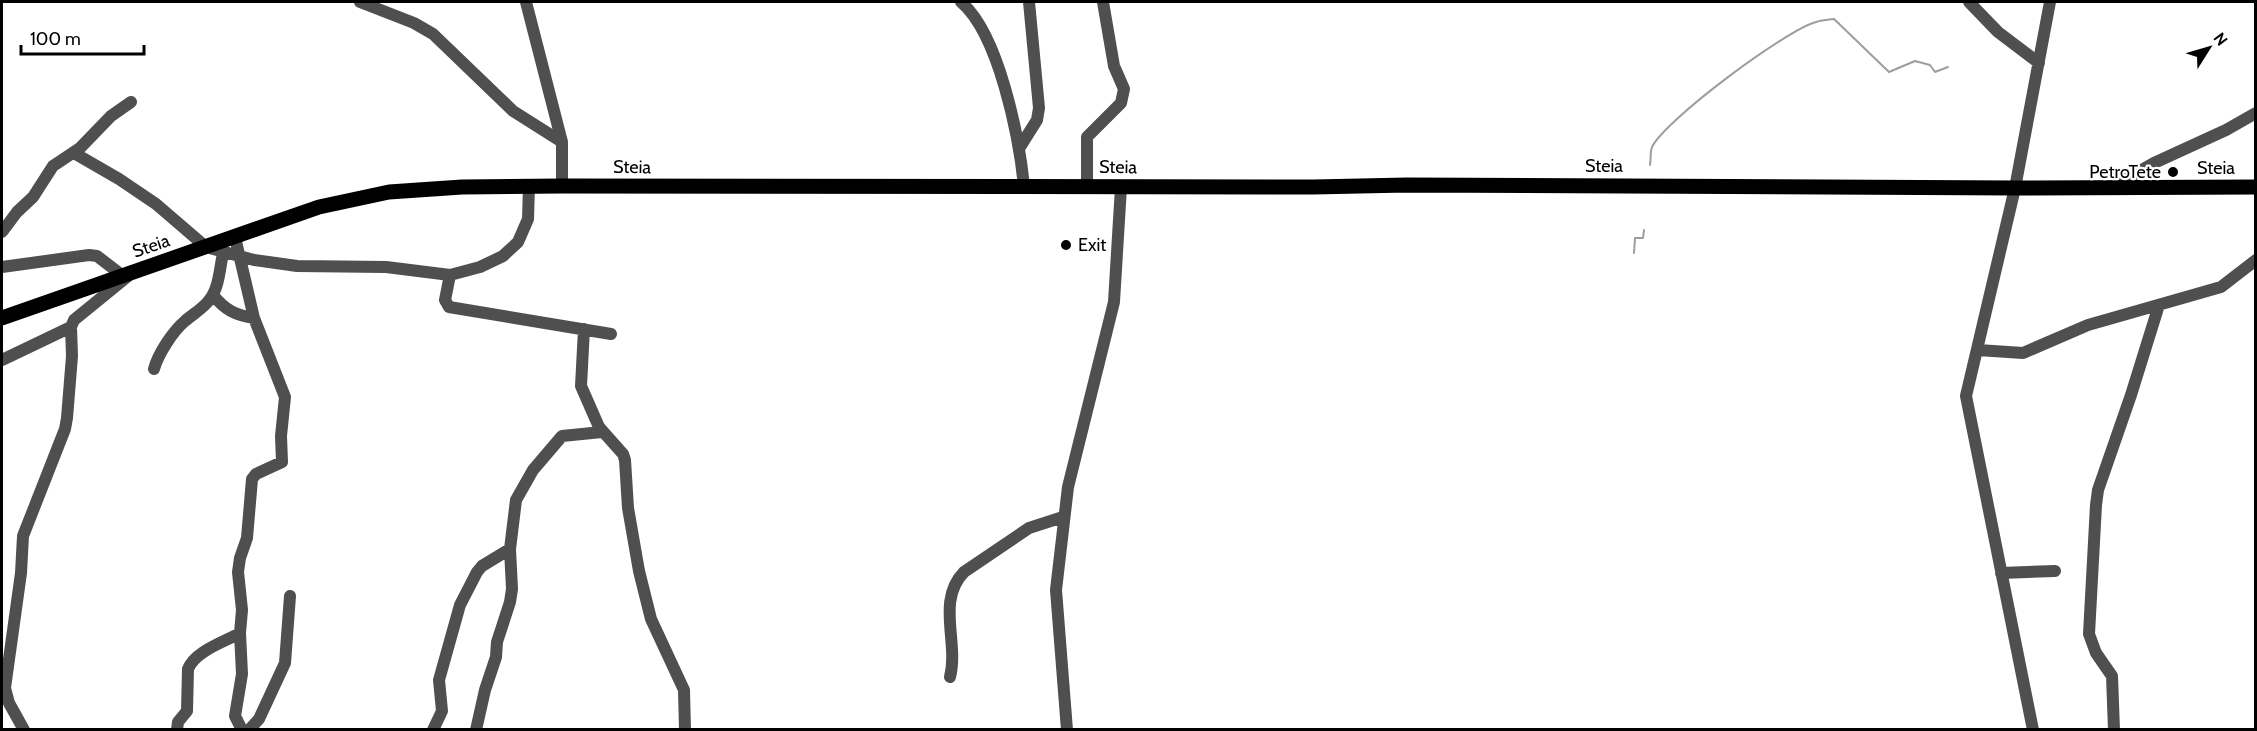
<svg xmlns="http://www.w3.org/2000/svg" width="2257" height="731" viewBox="0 0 2257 731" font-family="Cabin,sans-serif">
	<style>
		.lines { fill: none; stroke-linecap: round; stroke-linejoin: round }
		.stream { stroke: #9d9d9d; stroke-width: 2 }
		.minor { stroke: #4f4f4f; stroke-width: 12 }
		.major { stroke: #000; stroke-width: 15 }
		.poi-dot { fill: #000; stroke: #fff; stroke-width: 2 }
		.labels { text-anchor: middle; stroke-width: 4.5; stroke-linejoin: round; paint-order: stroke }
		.street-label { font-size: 18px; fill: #000; stroke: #fff }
		.poi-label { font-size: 18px; fill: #000; stroke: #fff; text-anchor: end }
	</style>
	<rect width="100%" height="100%" fill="#fff"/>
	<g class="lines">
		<path class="stream" d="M1650 165C1651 160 1650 152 1652 147 1665 120 1786 30 1816 22 1821 20 1828 20 1834 19L1889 72 1915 61 1930 65 1935 72 1948 67
			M1634 253 1635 238H1643L1644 230"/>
		<path class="minor" d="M360 2 414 23 433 34 513 111 562 142
			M526 2 562 142V186
			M961 2C999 34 1019 137 1024 186
			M1969 2 1998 32 2039 63
			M1020 147 1037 120 1039 108 1029 2
			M74 153 119 179 156 204 206 247 254 260 297 266 386 267 450 275 480 267 503 256 518 242 528 219 529 186
			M1087 186V137L1121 103 1124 89 1114 66 1103 2
			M2110 188 2154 163 2226 130 2256 113
			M2 232 17 212 33 197 53 166 80 148 111 116 131 102
			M235 237 254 318 285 397 281 436 282 462 256 474 252 479 247 538 240 558 238 572 242 610 240 633 242 674 235 716 242 730
			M2 267 89 255 97 256 123 276
			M450 275 445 300 449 307 611 334
			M213 295C225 310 235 315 254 318
			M584 329 581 386 599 427 623 454 625 460 628 508 639 571 651 619 684 690 685 730
			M1978 350 2023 353 2088 325 2221 287 2256 260
			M2 360 71 327
			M154 369C158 354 173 331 185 321 193 314 204 308 210 299 219 288 220 267 223 253
			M2001 573 2055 571
			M950 677C959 642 936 601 964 572L1029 528 1063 517
			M24 730 9 703 5 688 21 573 23 536 65 429 67 418 72 356 71 327 74 320 128 276
			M177 730 178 722 187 711 188 669C195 651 224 642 240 633
			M249 730 259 719 285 663 290 596
			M433 730 442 711 439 680 460 605 477 572 482 566 510 549
			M476 730 485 690 496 657 497 642 510 602 512 589 510 549 516 500 533 470 562 436 602 432
			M1067 730 1056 590 1068 487 1114 302 1121 187
			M2033 730 1966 396 2015 188 2050 2
			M2114 730 2112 676 2096 653 2089 634 2096 505 2098 490 2131 395 2159 305"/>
		<path class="major" d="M2 318 319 207 389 192 462 187 562 186 1313 187 1407 185 2015 188 2256 187"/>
	</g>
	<g class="poi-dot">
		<circle cx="2173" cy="172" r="6"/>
		<circle cx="1066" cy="245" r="6"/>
	</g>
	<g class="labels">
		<g class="street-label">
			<text x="1604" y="172">Steia</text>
			<text transform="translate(632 167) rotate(1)" y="6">Steia</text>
			<text transform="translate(1118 167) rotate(1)" y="6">Steia</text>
			<text x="2216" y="174">Steia</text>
			<text transform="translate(151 246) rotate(-19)" y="6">Steia</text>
		</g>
		<g class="poi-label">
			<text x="2161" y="178">PetroTete</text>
			<text x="1078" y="251" text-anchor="start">Exit</text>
		</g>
	</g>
	<rect width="2257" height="731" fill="none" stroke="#000000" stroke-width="6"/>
	<g transform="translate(2209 48) rotate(53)" stroke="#ffffff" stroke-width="4.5" paint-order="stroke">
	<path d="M0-4.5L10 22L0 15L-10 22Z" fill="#000000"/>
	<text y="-9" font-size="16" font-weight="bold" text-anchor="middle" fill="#000000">N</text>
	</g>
	<path d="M21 45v9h123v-9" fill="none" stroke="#000000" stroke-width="3"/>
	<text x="30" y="45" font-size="18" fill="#000000" stroke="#ffffff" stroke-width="4.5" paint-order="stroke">100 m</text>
</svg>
